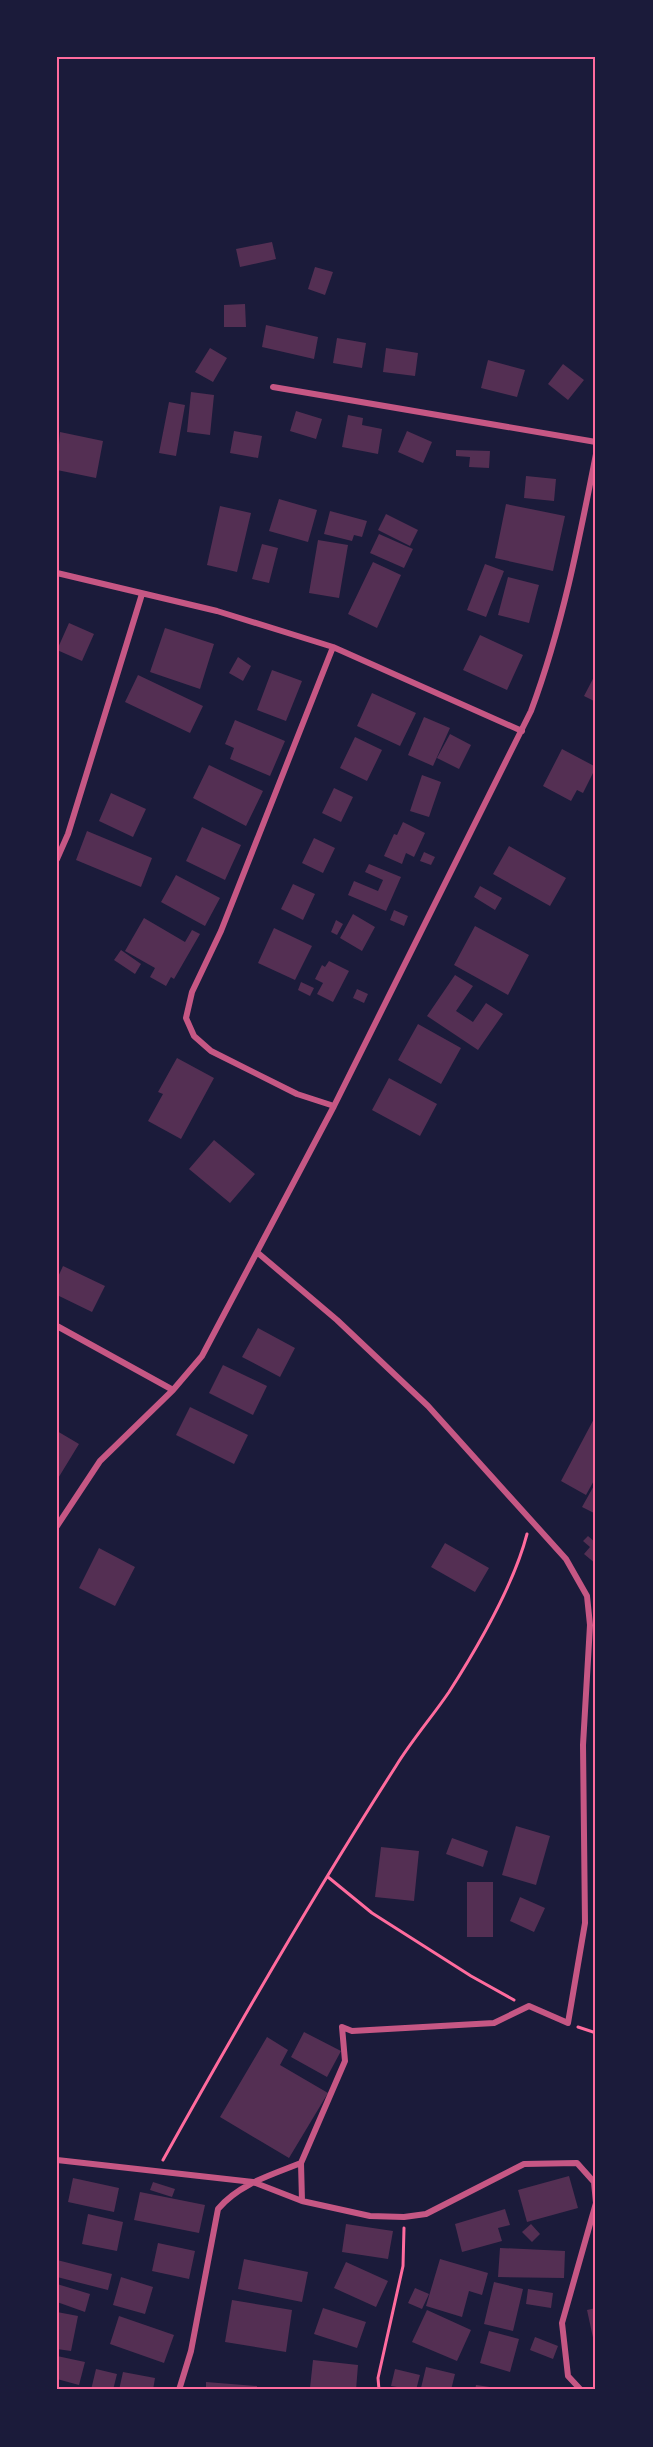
<svg xmlns="http://www.w3.org/2000/svg" width="653" height="2447" viewBox="0 0 653 2447" font-family="'Public Sans',sans-serif">
	<style>
		.building { fill: #542f53 }
		.lines { fill: none; stroke-linecap: round; stroke-linejoin: round }
		.path { stroke: #ff6b9d; stroke-width: 3 }
		.minor { stroke: #c65784; stroke-width: 6 }
		.neatline { fill: none; stroke: #ff6b9d; stroke-width: 2 }
	</style>
	<rect width="100%" height="100%" fill="#1b1b3a"/>
	<path class="building" d="M272 242 276 259 240 267 236 249Z
		M315 267 333 272 325 295 308 289Z
		M245 304 246 327H224V305Z
		M266 325 318 337 314 359 262 347Z
		M337 338 366 343 362 368 333 363Z
		M210 348 227 358 213 382 195 372Z
		M386 348 418 353 415 376 383 372Z
		M488 360 525 370 517 397 481 388Z
		M563 364 584 380 568 400 548 384Z
		M191 392 214 395 210 435 187 432Z
		M169 402 185 405 176 456 159 453Z
		M296 411 322 419 316 439 290 431Z
		M348 415 363 418 362 425 382 429 378 454 342 447Z
		M234 431 262 436 258 458 230 453Z
		M407 431 432 442 423 463 398 452Z
		M60 432 103 441 96 478 57 470Z
		M456 450 490 451 489 468 469 467 470 457 456 456Z
		M526 476 556 479 554 501 524 498Z
		M279 499 317 510 308 542 269 531Z
		M506 504 565 516 553 571 495 558Z
		M220 506 251 513 237 572 207 565Z
		M330 511 367 521 362 537 354 535 352 541 324 534Z
		M386 514 418 530 410 546 378 530Z
		M379 534 413 549 404 568 370 553Z
		M318 540 348 545 339 598 309 593Z
		M262 544 278 548 269 583 252 579Z
		M373 562 401 575 377 628 348 614Z
		M485 564 504 571 486 617 467 610Z
		M508 577 539 585 529 623 498 615Z
		M69 623 94 634 82 661 57 650Z
		M165 628 214 644 200 689 150 672Z
		M480 635 523 655 507 690 463 670Z
		M238 657 251 666 243 681 229 673Z
		M272 670 302 681 286 721 257 710Z
		M596 673V702L584 696Z
		M138 675 203 706 190 733 125 702Z
		M372 693 416 713 400 746 357 726Z
		M424 717 450 728 433 766 408 755Z
		M235 720 285 741 270 776 230 759 234 748 225 744Z
		M450 734 471 745 459 769 437 758Z
		M355 737 382 750 367 781 340 768Z
		M562 749 596 767 583 793 577 790 571 801 543 786Z
		M209 765 263 791 246 826 193 798Z
		M422 775 441 782 429 817 410 811Z
		M334 788 353 797 341 822 322 813Z
		M111 793 146 809 133 837 99 821Z
		M403 822 425 833 414 857 406 853 402 864 384 856 394 834 397 835Z
		M202 827 241 845 225 880 186 861Z
		M87 831 152 858 141 887 76 860Z
		M314 838 335 848 323 873 302 863Z
		M509 846 566 878 550 906 493 874Z
		M424 852 435 857 431 865 420 861Z
		M369 864 401 877 386 911 348 895 354 881 378 891 383 880 365 872Z
		M176 875 220 898 205 926 161 902Z
		M293 884 315 894 303 920 281 909Z
		M480 886 502 898 495 910 474 897Z
		M394 910 408 916 404 926 390 920Z
		M353 914 375 927 362 951 340 938Z
		M144 918 185 942 192 930 200 934 174 979 171 977 166 986 150 977 155 968 125 951Z
		M336 920 343 924 337 935 331 932Z
		M475 926 529 955 508 995 454 965Z
		M274 928 312 946 295 980 258 963Z
		M121 950 141 964 135 974 114 960Z
		M329 961 349 971 333 1002 317 994 323 983 315 979 322 965 325 967Z
		M455 975 473 986 456 1011 473 1022 486 1003 503 1014 478 1050 427 1016Z
		M301 982 314 988 310 996 298 990Z
		M357 989 368 994 364 1003 353 998Z
		M418 1024 461 1048 441 1084 398 1060Z
		M177 1058 214 1078 181 1139 148 1121 163 1094 158 1092Z
		M389 1078 437 1104 420 1136 372 1110Z
		M214 1140 255 1174 230 1203 189 1169Z
		M63 1266 105 1286 92 1312 57 1295V1279Z
		M258 1328 295 1348 280 1377 242 1357Z
		M223 1365 267 1386 253 1415 209 1393Z
		M190 1407 248 1435 234 1464 176 1435Z
		M596 1415V1477L586 1495 561 1481Z
		M57 1431 79 1444 57 1480Z
		M596 1482V1514L582 1507Z
		M588 1536 596 1543V1564L584 1554 590 1547 583 1541Z
		M445 1543 489 1568 475 1592 431 1567Z
		M99 1548 135 1567 115 1606 79 1588Z
		M516 1826 550 1836 536 1885 502 1875Z
		M452 1838 488 1851 483 1867 446 1854Z
		M381 1847 419 1851 414 1901 375 1897Z
		M467 1882H493V1937H467Z
		M520 1897 545 1908 534 1932 510 1921Z
		M304 2032 341 2051 327 2077 291 2057Z
		M267 2037 288 2050 280 2065 328 2093 289 2158 220 2117Z
		M569 2176 578 2208 527 2222 518 2190Z
		M73 2178 119 2188 114 2212 68 2202Z
		M153 2182 175 2189 172 2197 150 2190Z
		M140 2192 205 2205 199 2233 134 2220Z
		M505 2209 510 2225 498 2228 502 2241 462 2252 455 2224Z
		M88 2214 123 2222 117 2251 82 2244Z
		M346 2224 393 2231 388 2259 342 2252Z
		M531 2224 540 2234 532 2242 522 2232Z
		M158 2243 195 2251 189 2279 152 2271Z
		M500 2248 565 2251 564 2278 498 2277Z
		M244 2259 308 2272 302 2302 238 2289Z
		M440 2259 488 2273 482 2295 469 2291 462 2317 426 2306Z
		M57 2260 112 2274 108 2290 57 2277Z
		M346 2262 388 2281 376 2307 334 2288Z
		M121 2277 153 2287 145 2314 113 2305Z
		M494 2282 523 2289 513 2331 484 2324Z
		M57 2284 90 2294 85 2312 57 2302Z
		M415 2288 429 2294 422 2309 408 2303Z
		M528 2289 553 2293 551 2308 526 2304Z
		M232 2300 292 2310 286 2352 225 2342Z
		M323 2308 366 2322 357 2348 314 2334Z
		M596 2308V2347H595L587 2310Z
		M427 2310 471 2330 457 2361 412 2342Z
		M57 2312 78 2316 71 2351 57 2349Z
		M119 2316 174 2335 164 2363 110 2344Z
		M489 2331 519 2339 510 2372 480 2363Z
		M535 2337 558 2346 553 2359 530 2350Z
		M57 2356 85 2362 79 2385 57 2379Z
		M313 2360 358 2365 356 2390 310 2388Z
		M426 2367 455 2374 451 2390 421 2388Z
		M96 2369 117 2374 113 2390H91Z
		M395 2369 420 2375 416 2390 391 2386Z
		M123 2372 155 2378 153 2390H119Z
		M206 2382 257 2386V2390H206Z
		M476 2385 503 2389V2390H475Z"/>
	<g class="lines">
		<path class="path" d="M328 1877 372 1913 471 1976 514 2000
			M578 2027 596 2033
			M163 2160C237 2027 314 1894 396 1766 412 1740 432 1717 449 1692 477 1648 514 1584 527 1534
			M379 2390 378 2378 403 2266 404 2228"/>
		<path class="minor" d="M273 387 596 442
			M57 573 217 611 333 647 522 731
			M333 647 221 931 192 992 186 1018 194 1036 211 1051 297 1094 334 1106
			M57 859 68 834 142 594
			M57 1326 173 1390
			M57 1526 100 1461 173 1390 202 1356 334 1106 531 711C562 628 579 541 596 454
			M57 2160 253 2182 302 2201 370 2216 404 2217 426 2214 524 2164 577 2163 594 2182 596 2203 562 2323 568 2376 581 2390
			M301 2163 302 2201
			M179 2390 191 2351 218 2209C239 2184 271 2175 301 2163L345 2061 342 2027 352 2031 494 2023 529 2006 568 2023 585 1923 583 1745 590 1625 587 1596 566 1559 428 1406 337 1320 258 1253"/>
	</g>
	<rect width="653" height="2447" fill="none" stroke="#1b1b3a" stroke-width="117"/>
	<rect x="58" y="58" width="536" height="2330" class="neatline"/>
</svg>
